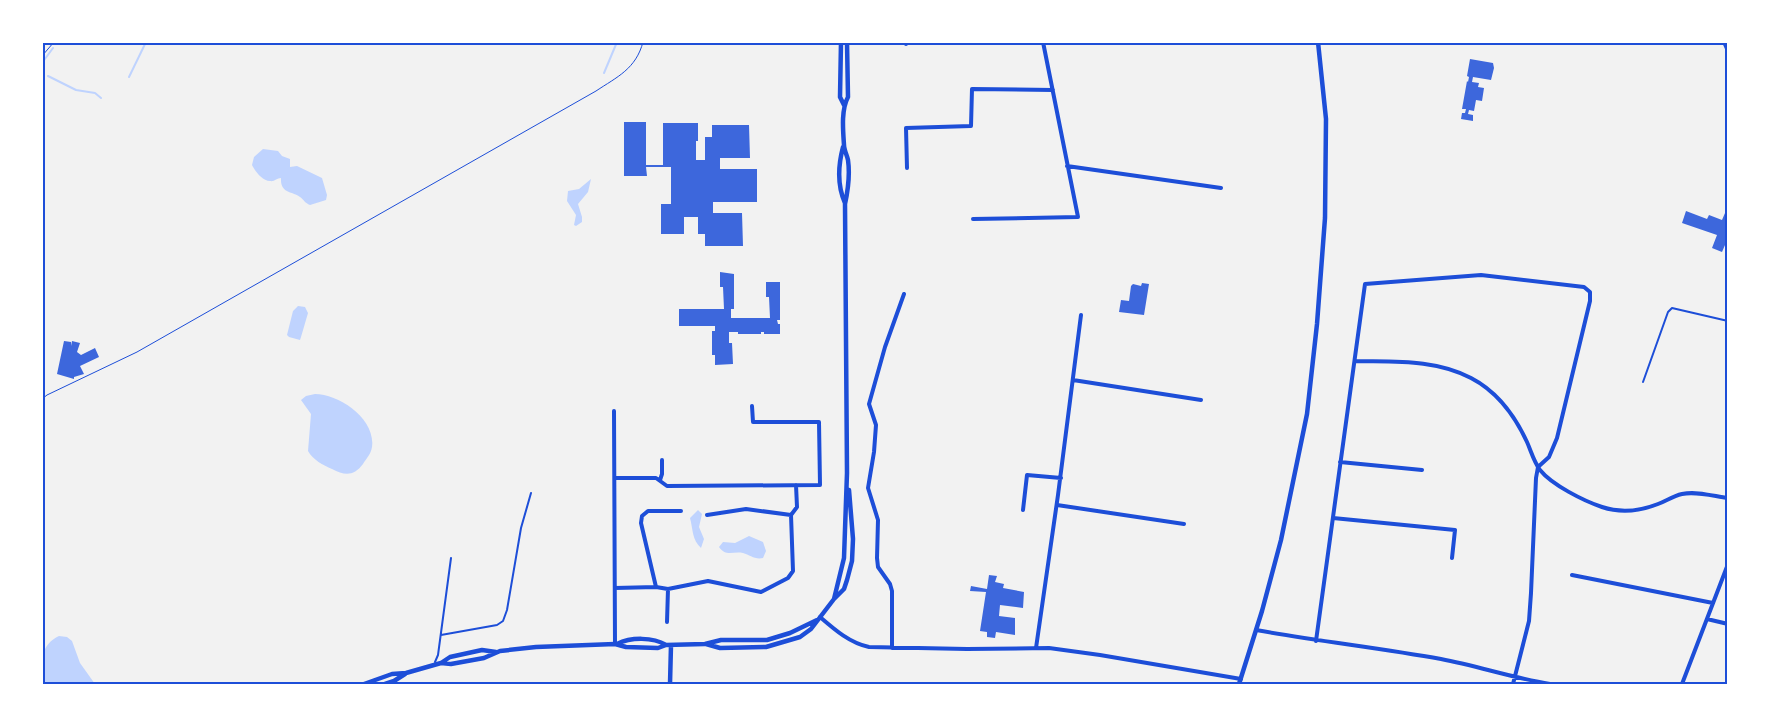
<svg xmlns="http://www.w3.org/2000/svg" width="1770" height="727" viewBox="0 0 1770 727" font-family="Raleway,sans-serif">
	<style>
		.water { fill: #bfd3fe }
		.lines { fill: none; stroke-linecap: round; stroke-linejoin: round }
		.stream { stroke: #bfd3fe; stroke-width: 2 }
		.building { fill: #3d67dc }
		.path { stroke: #1d4ed8; stroke-width: 1 }
		.service { stroke: #1d4ed8; stroke-width: 2 }
		.minor { stroke: #1d4ed8; stroke-width: 4 }
		.tertiary { stroke: #1d4ed8; stroke-width: 4.5 }
		.neatline { fill: none; stroke: #1d4ed8; stroke-width: 2 }
	</style>
	<rect width="100%" height="100%" fill="#f2f2f2"/>
	<path class="water" d="M263 149 278 151 282 156 290 159V167L297 166 322 178 327 195 326 200 310 205C305 203 304 200 300 197 293 191 280 194 281 178 277 178 274 182 270 181 262 181 255 171 252 165L254 157Z
		M591 179 588 192 578 204 582 217V222L576 226 574 225 576 215 567 201 568 191 579 189Z
		M298 306 305 307 308 313 301 337 300 340 289 337 287 335 293 311Z
		M315 394C339 394 376 419 372 447 371 454 366 459 363 464 354 476 345 476 332 469 323 465 313 460 308 451L311 414 301 400 306 396Z
		M698 510 702 514 699 527 704 539 701 548C692 540 693 529 690 518Z
		M749 536 763 542 766 551 763 558C755 560 750 555 743 553 733 551 726 557 719 547L723 542 735 543Z
		M59 636 67 637 72 641 80 663 95 684H43C42 665 38 646 59 636Z"/>
	<g class="lines">
		<path class="stream" d="M57 44 58 42
			M42 63 53 48
			M42 72H43
			M604 73 617 42
			M48 76 76 90 95 93 101 98
			M129 77 146 42"/>
	</g>
	<path class="building" d="M1470 59 1493 63 1494 68 1491 80 1473 77 1472 82 1479 83 1478 87 1484 88 1482 101 1476 100 1474 111 1469 110 1468 114 1473 115V121L1461 119 1462 113H1465L1466 109H1462L1467 81 1468 82 1469 77 1467 76Z
		M624 122H646V165H663V123H698V141H696V160H705V137H712V125H749L750 158H720V169H757V202H713V213H742L743 246H705V234H698V217H684V234H661V204H671V167H646L647 176H624Z
		M1728 206V238L1722 252 1712 248 1717 235 1682 223 1686 211 1707 219 1709 215 1722 220Z
		M720 272 734 274V309H731V318H770L769 297H766V282H780V320H777L778 324H780V334H764V332H761V334H738V332H729V343H732L733 364 715 365V355H712V331H715V326H679V309H724L723 287H720Z
		M1142 283 1149 284 1144 315 1119 312 1121 300 1129 301 1131 286 1133 284 1141 286Z
		M64 341 71 342V346L72 341 80 343 77 352 81 355 95 348 99 357 80 366 84 374 74 377V379L57 374Z
		M989 575 997 576 995 582 1004 584 1003 588 1024 592 1023 608 1000 605 999 616 1015 618V635L996 632 995 638 987 637V632L980 631 986 592 970 591 971 586 987 589Z"/>
	<g class="lines">
		<path class="path" d="M42 56 54 42
			M42 399 47 395 137 352 596 91C617 77 636 69 643 42"/>
		<path class="service" d="M1643 382 1668 312 1672 308 1728 321
			M441 635 497 625 503 621 507 610 521 528 531 493
			M435 662 438 655 451 558"/>
		<path class="minor" d="M1189 42 1194 43
			M1724 42 1728 51
			M906 44V42
			M1067 166 1221 188
			M907 168 906 128 971 126 972 89 1053 90
			M973 219 1078 217 1043 42
			M1355 361C1394 362 1435 359 1471 378 1498 392 1515 416 1527 442 1531 451 1534 462 1540 470 1552 485 1584 501 1602 507 1620 513 1640 511 1658 504 1666 501 1673 496 1682 494 1697 491 1713 496 1728 498
			M1073 380 1201 400
			M614 411 615 644
			M1340 462 1422 470
			M615 478H656L667 486 820 485 819 422H753L752 406
			M660 480 662 474V460
			M1057 505 1184 524
			M1023 510 1027 475 1061 478
			M707 515 746 509 791 515
			M1333 518 1455 530 1452 558
			M1572 575 1713 603
			M656 587 641 523 642 516 648 511H681
			M615 588 656 587 668 589 708 581 761 592 788 578 793 571 791 515 797 507 796 485
			M820 617C835 630 850 643 869 647L967 649 1049 648 1100 655 1241 679
			M1707 619 1728 624
			M667 622 668 589
			M1256 630C1317 641 1380 648 1441 659 1478 666 1513 678 1550 684
			M1316 641 1365 284 1481 275 1584 287 1590 292V301L1557 438 1549 457 1538 467 1536 478 1531 593 1529 621 1513 684
			M892 648V591L890 584 878 567 877 558 878 520 868 488 874 452 876 425 869 404 885 347 904 294
			M1036 648 1058 495 1081 315
			M1682 684 1728 564"/>
		<path class="tertiary" d="M841 42 840 97 844 105
			M843 147C838 166 837 185 845 203
			M834 599 844 558 847 473 845 204C848 190 850 174 848 160 847 155 844 150 844 145 843 130 841 110 848 97L847 42
			M617 644C631 637 653 637 666 645
			M706 644 720 648 766 647 800 637 811 629 834 599 844 589 847 580 852 561 853 539 849 490
			M441 663 451 664 484 658 500 651 536 647 615 644 626 647 658 648 666 645 705 644 721 640H767L790 633 817 620
			M364 684 392 674 406 673 441 663 450 657 482 650 496 652
			M385 684 394 681 405 674
			M670 684 671 645
			M1239 684 1262 611 1281 540 1307 414 1317 324 1325 218 1326 119 1318 42"/>
	</g>
	<rect width="1770" height="727" fill="none" stroke="#ffffff" stroke-width="88"/>
	<rect x="44" y="44" width="1682" height="639" class="neatline"/>
</svg>
